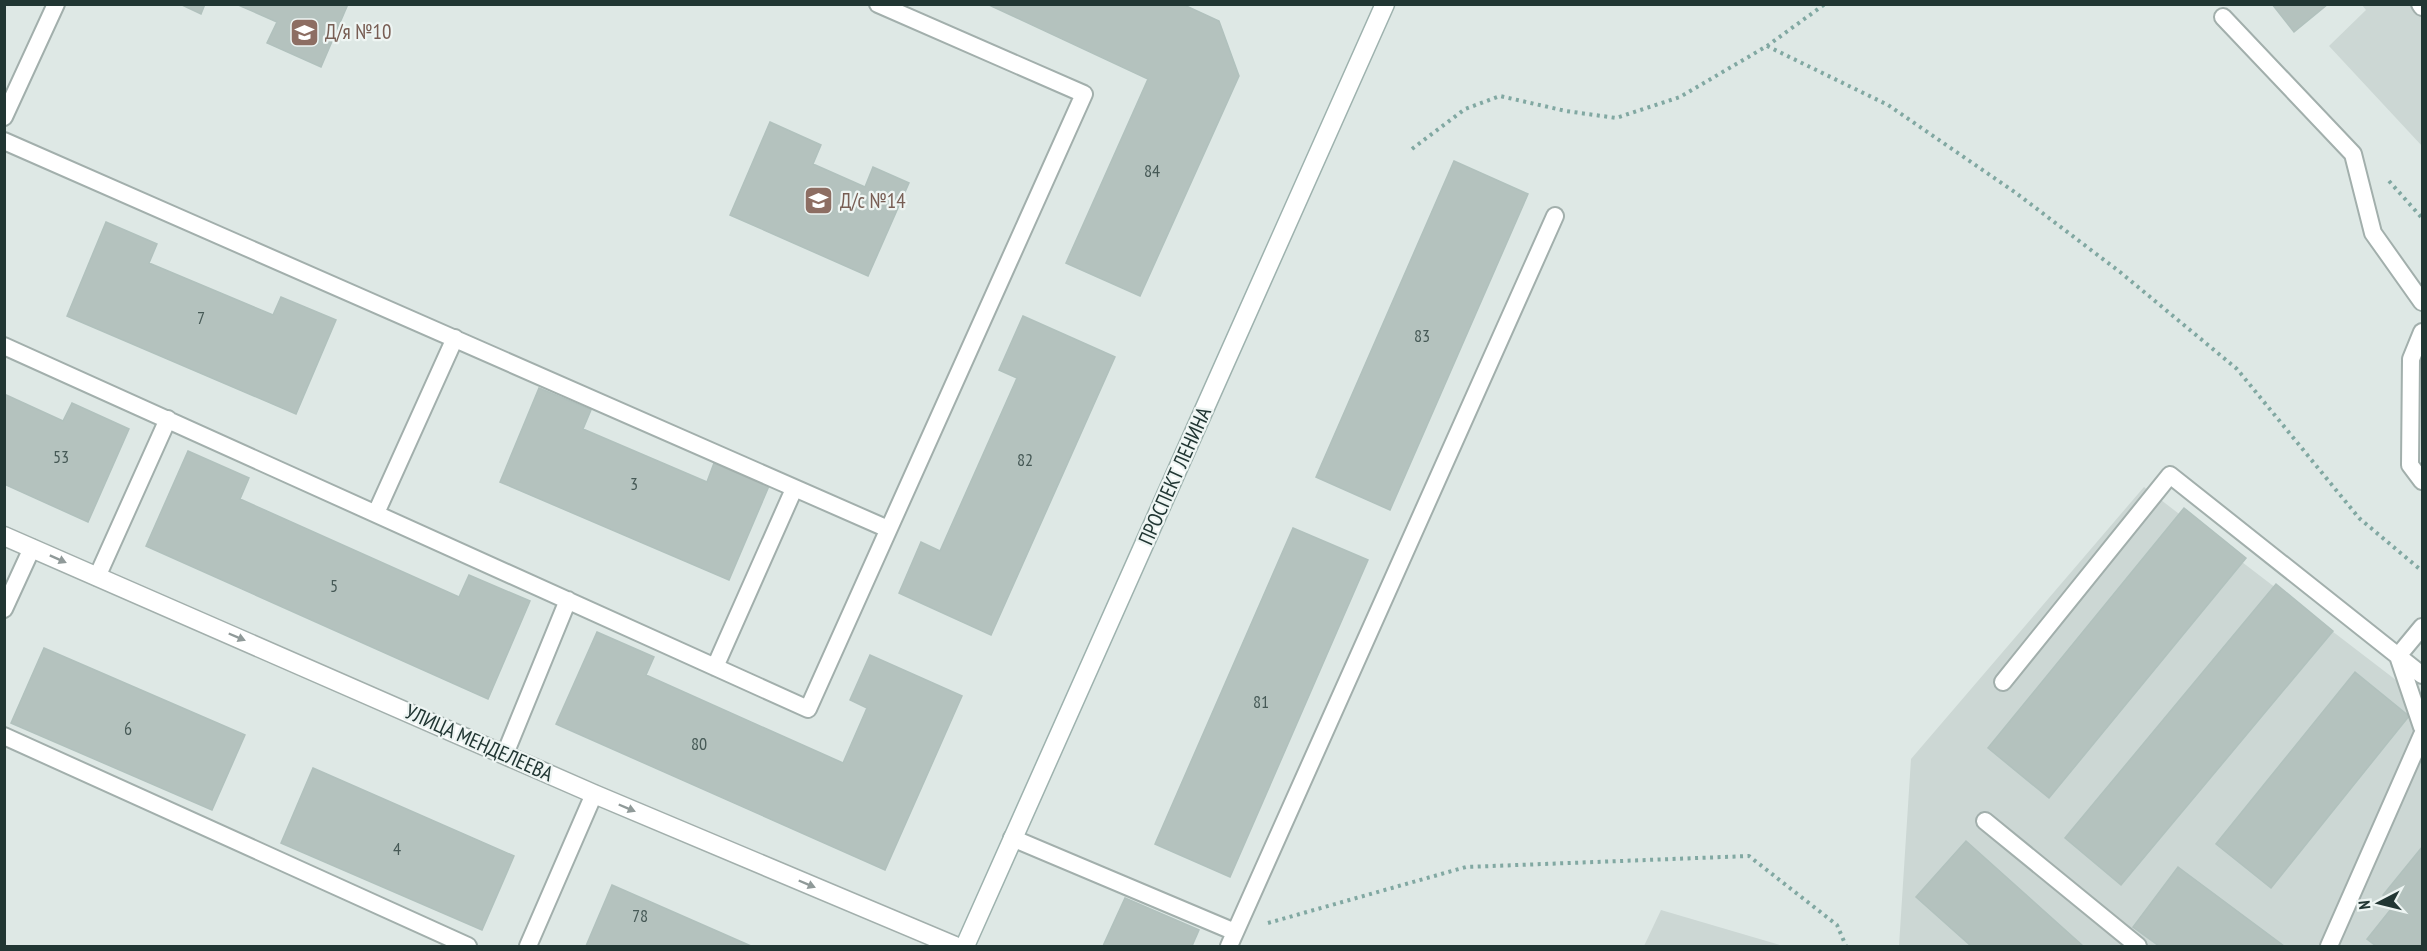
<svg xmlns="http://www.w3.org/2000/svg" width="2427" height="951" viewBox="0 0 2427 951" font-family="'PT Sans Narrow',sans-serif">
	<style>
		.built { fill: #ccd7d4 }
		.building { fill: #b4c2be; stroke: #b1c1bd; stroke-width: 1.5 }
		.lines { fill: none; stroke-linecap: round; stroke-linejoin: round }
		.lane-casing { stroke: #a2afac; stroke-width: 20 }
		.street-casing { stroke: #a2afac; stroke-width: 21 }
		.secondary-casing { stroke: #9eb2ae; stroke-width: 21 }
		.path { stroke: #81a8a2; stroke-width: 4; stroke-dasharray: 3 4.5; stroke-linecap: butt }
		.lane { stroke: #fff; stroke-width: 16 }
		.street { stroke: #fff; stroke-width: 18 }
		.secondary { stroke: #fff; stroke-width: 18 }
		.oneway { fill: #909a99 }
		.labels { text-anchor: middle; stroke-width: 4.5; stroke-linejoin: round; paint-order: stroke }
		.number-label { font-size: 18px; fill: #465956 }
		.education-label { font-size: 21px; fill: #785e54; stroke: #eef5f3; text-anchor: start }
		.street-label { font-size: 21px; fill: #213633; stroke: #eef5f3 }
	</style>
	<rect width="100%" height="100%" fill="#dee8e5"/>
	<path class="built" d="M2362 5H2422V146L2329 46 2366 10Z
		M2144 487 2422 700V946H1899L1911 759Z
		M1661 910 1783 946H1644Z"/>
	<path class="building" d="M180 4H205L201 14Z
		M236 4H348L321 67 267 43 277 22Z
		M987 4H1182L1219 21 1239 76 1140 296 1066 263 1148 79Z
		M2272 4H2328L2294 32Z
		M770 122 821 145 813 164 865 187 873 167 909 183 868 276 730 215Z
		M1454 161 1528 194 1390 510 1316 477Z
		M106 222 157 244 149 263 273 315 281 297 336 320 296 414 67 316Z
		M1023 316 1115 357 991 635 899 593 921 542 940 551 1017 378 999 370Z
		M539 388 591 410 583 429 707 482 714 463 769 486 729 580 500 482Z
		M4 394 63 421 72 403 129 429 88 522 4 484Z
		M188 451 249 478 240 499 459 597 469 575 530 601 488 699 146 546Z
		M2184 508 2246 558 2049 798 1988 748Z
		M1293 528 1368 560 1230 877 1155 844Z
		M2276 584 2333 631 2121 885 2065 838Z
		M597 632 654 657 646 675 843 763 867 708 850 700 870 655 962 696 885 870 556 724Z
		M44 648 245 735 212 810 11 723Z
		M2355 672 2409 716 2271 888 2216 844Z
		M313 768 514 856 482 930 281 843Z
		M1966 841 2083 946H1971L1916 897Z
		M2422 847V946H2376L2367 939 2395 904 2383 895Z
		M2178 867 2284 946H2159L2133 927Z
		M612 885 751 946H586Z
		M1125 898 1199 930 1192 946H1103Z"/>
	<g class="lines">
		<defs>
			<path id="lane" d="M2420 4 2422 7
				M2223 17 2353 154 2373 233 2422 302
				M4 117 56 4
				M4 141 888 529
				M2422 332 2411 359 2410 465 2422 481
				M4 346 808 709 1084 94 878 4
				M376 513 455 338
				M97 577 168 419
				M4 609 32 548
				M2422 627 2398 656 2422 727
				M715 667 794 489
				M2003 682 2170 475 2422 675
				M4 736 468 946
				M505 754 568 600
				M1985 821 2138 946
				M1012 838 1235 932
				M528 946 594 794
				M1229 946 1555 216
				M2329 946 2422 735"/>
			<path id="street" d="M4 536 594 794 955 946"/>
			<path id="secondary" d="M965 946 1385 4"/>
		</defs>
		<use href="#lane" class="lane-casing"/>
		<use href="#street" class="street-casing"/>
		<use href="#secondary" class="secondary-casing"/>
		<path class="path" d="M1767 46 1888 105 2016 193 2120 272 2237 369 2359 518 2422 571
			M1412 149 1465 109 1500 96 1566 111 1616 118 1680 97 1767 46 1825 4
			M2389 181 2422 218
			M1268 923 1466 867 1749 856 1837 925 1846 946"/>
		<use href="#lane" class="lane"/>
		<use href="#street" class="street"/>
		<use href="#secondary" class="secondary"/>
	</g>
	<defs><path id="oneway-solid" d="M-6-.8H1V-3.2L6.5 0L1 3.2V.8H-6Z" transform="scale(1.5)"/></defs>
	<g class="oneway">
		<use href="#oneway-solid" transform="translate(58 559) rotate(24)"/>
		<use href="#oneway-solid" transform="translate(237 637) rotate(23)"/>
		<use href="#oneway-solid" transform="translate(627 808) rotate(23)"/>
		<use href="#oneway-solid" transform="translate(807 884) rotate(23)"/>
	</g>
	<defs>
		<symbol id="school-square" viewBox="-11 -11 22 22"><rect x="-9" y="-9" width="18" height="18" rx="4" fill="#8d6e63" stroke="#eef5f3"/><path d="M0-5L7-2L0 1L-7-2ZM-4 1L0 2.5L4 1V4Q0 6-4 4Z" fill="#fff"/></symbol>
	</defs>
	<g fill-rule="evenodd">
		<use href="#school-square" x="288" y="16" width="33" height="33"/>
		<use href="#school-square" x="802" y="184" width="33" height="33"/>
	</g>
	<g class="labels">
		<g class="number-label">
			<text x="1152" y="177">84</text>
			<text x="201" y="324">7</text>
			<text x="1422" y="342">83</text>
			<text x="61" y="463">53</text>
			<text x="1025" y="466">82</text>
			<text x="634" y="490">3</text>
			<text x="334" y="592">5</text>
			<text x="1261" y="708">81</text>
			<text x="128" y="735">6</text>
			<text x="699" y="750">80</text>
			<text x="397" y="855">4</text>
			<text x="640" y="922">78</text>
		</g>
		<g class="education-label">
			<text x="325" y="39">Д/я №10</text>
			<text x="840" y="208">Д/с №14</text>
		</g>
		<g class="street-label">
			<text transform="translate(1175 476) rotate(-66)" y="7">ПРОСПЕКТ ЛЕНИНА</text>
			<text transform="translate(479 743) rotate(24)" y="7">УЛИЦА МЕНДЕЛЕЕВА</text>
		</g>
	</g>
	<rect width="2427" height="951" fill="none" stroke="#213633" stroke-width="12"/>
	<g transform="translate(2379 903) rotate(263)" stroke="#eef5f3" stroke-width="4.5" paint-order="stroke">
	<path d="M0-4.5L10 22L0 15L-10 22Z" fill="#213633"/>
	<text y="-9" font-size="16" font-weight="bold" text-anchor="middle" fill="#213633">N</text>
	</g>
</svg>
